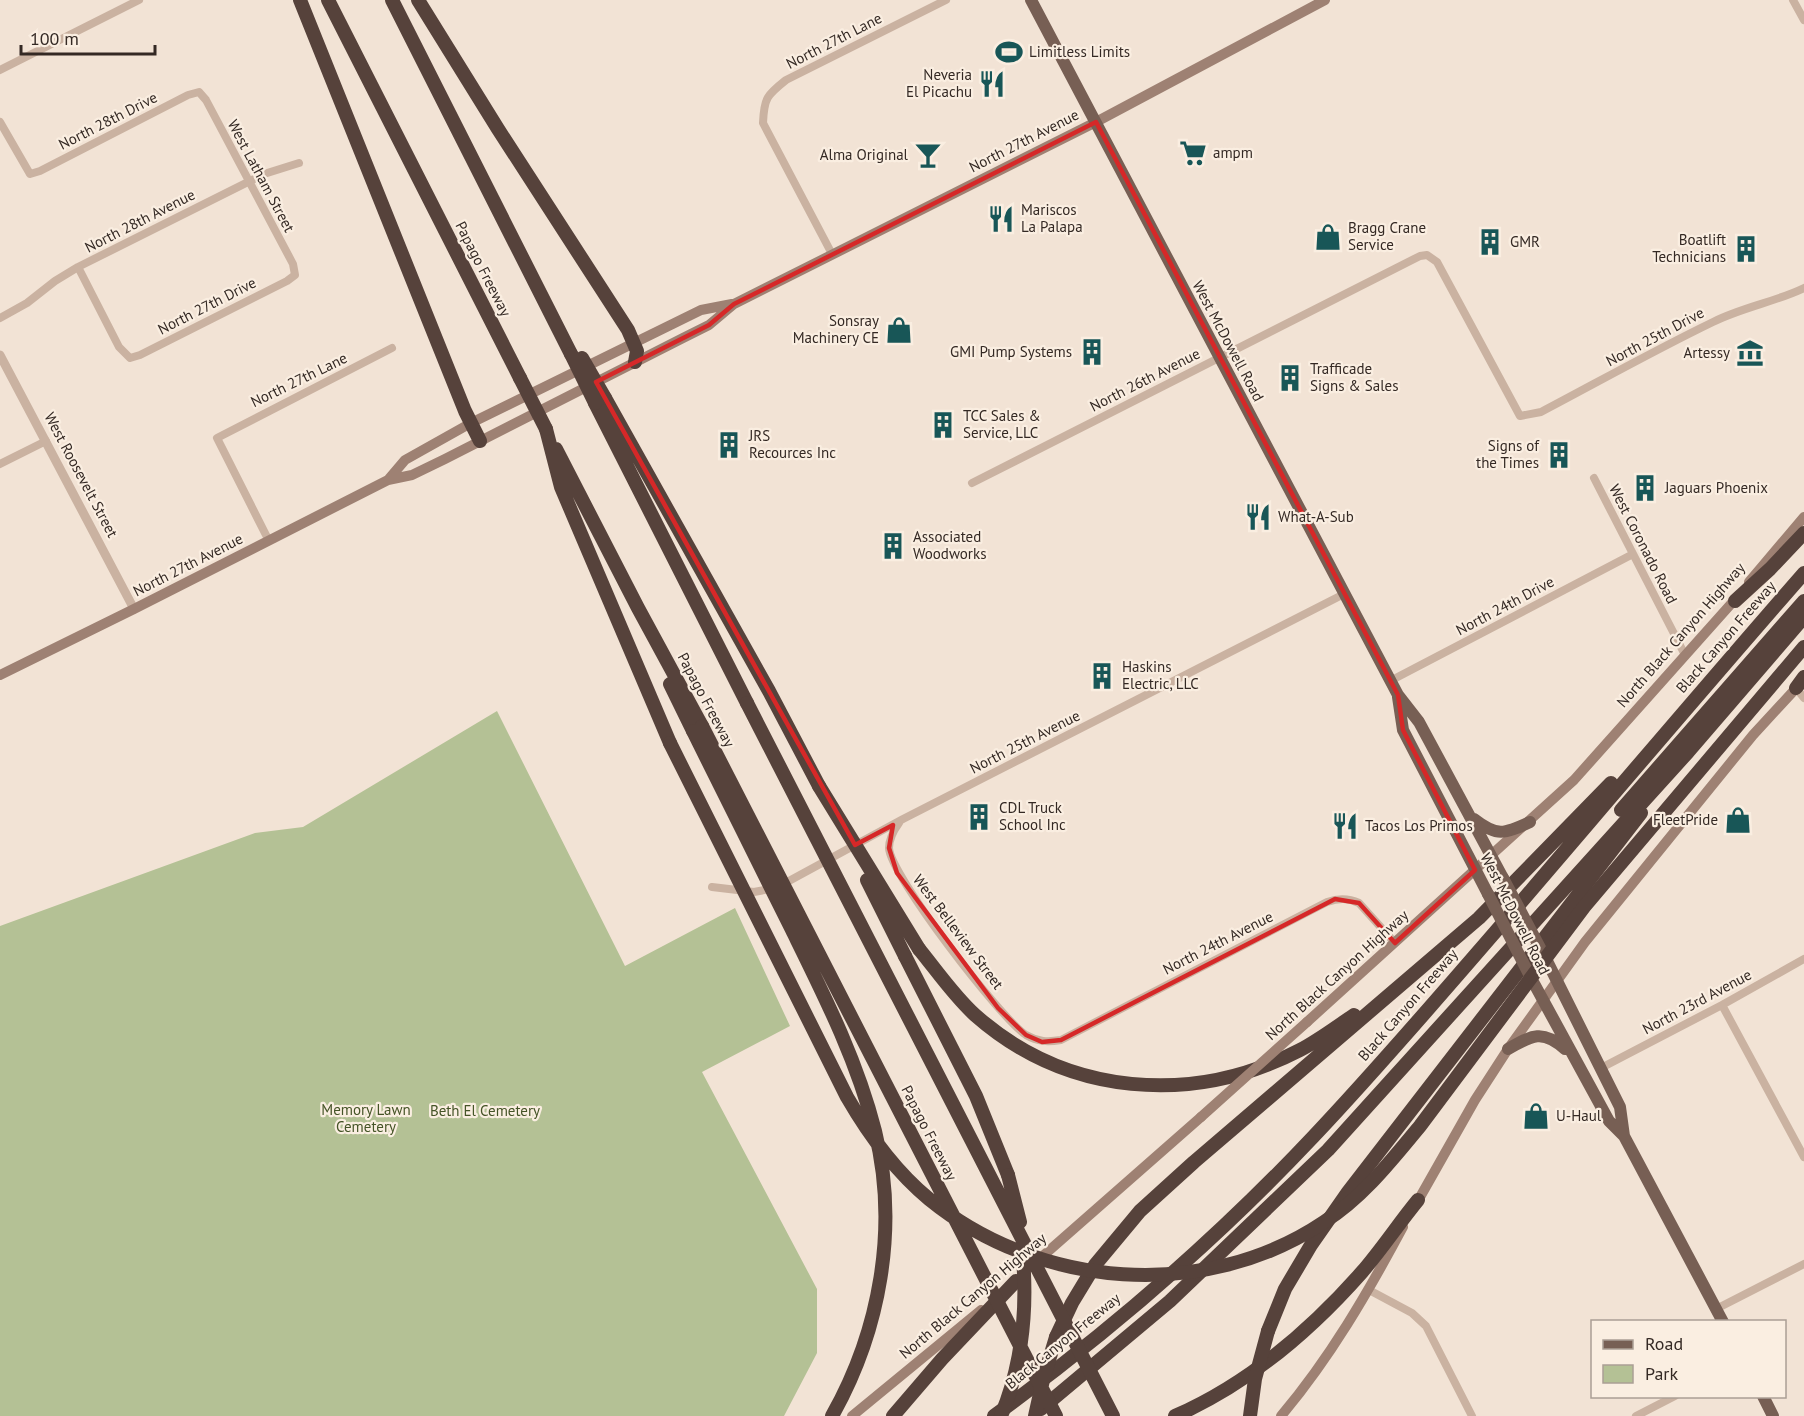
<svg xmlns="http://www.w3.org/2000/svg" width="1804" height="1416" viewBox="0 0 1804 1416" font-family="'PT Sans',sans-serif">
	<style>
		.green { fill: #b4c195 }
		.lines { fill: none; stroke-linecap: round; stroke-linejoin: round }
		.minor { stroke: #cab2a1; stroke-width: 8 }
		.tertiary { stroke: #cab2a1; stroke-width: 9 }
		.secondary { stroke: #9e8173; stroke-width: 10 }
		.primary { stroke: #775f54; stroke-width: 12 }
		.motorway { stroke: #56423b; stroke-width: 14 }
		.secondary-bridge { stroke: #9e8173; stroke-width: 10 }
		.primary-bridge { stroke: #775f54; stroke-width: 12 }
		.motorway-bridge { stroke: #56423b; stroke-width: 14 }
		.marked { fill: none; stroke: #d62828; stroke-width: 4.5; stroke-linejoin: round }
		.labels { text-anchor: middle; stroke-width: 4.5; stroke-linejoin: round; paint-order: stroke }
		.street-label { font-size: 15px; fill: #342924; stroke: #faeee1 }
		.poi-label { font-size: 15px; fill: #342924; stroke: #faeee1; text-anchor: start }
		.park-label { font-size: 15px; fill: #455427; stroke: #faeee1 }
	</style>
	<rect width="100%" height="100%" fill="#f2e3d5"/>
	<path class="green" d="M497 711 625 966 735 908 790 1026 702 1072 817 1289V1353L784 1416H0V926L255 833 303 827Z"/>
	<g class="lines">
		<path class="minor" d="M1793 0 1804 20
			M0 70 139 0
			M0 122 30 174 40 171 188 95 199 92 206 100 293 264 295 275 287 281 140 355 130 358 119 347 78 267
			M832 254 763 123C764 98 767 95 786 80L946 0
			M0 318 27 303 55 281 78 267 264 174 299 163
			M0 464 46 441
			M1594 478 1685 655
			M972 483 1420 256 1427 255 1437 262 1520 416 1541 412C1598 382 1655 350 1713 322 1743 307 1775 302 1804 288
			M269 541 217 438 392 348
			M1390 681 1633 554
			M1796 688 1804 698
			M899 823C894 830 889 838 889 848 890 875 1001 1019 1026 1035 1038 1042 1048 1042 1061 1040L1327 902C1339 898 1348 898 1359 903L1395 943
			M712 887 754 892 776 888 903 819 1344 594
			M1722 1005 1804 1157
			M1601 1068 1722 1005 1804 959
			M1369 1290 1412 1313 1426 1326 1472 1416
			M1716 1309 1804 1264
			M1636 1416 1675 1396"/>
		<path class="tertiary" d="M0 355 134 609"/>
		<path class="secondary" d="M388 480 405 460 471 423 701 310 732 304
			M1749 582 1804 517
			M0 675 134 609 388 480 412 475 445 459 683 338 709 325 734 304 1096 122 1325 0
			M1307 1022 1574 780 1739 595
			M1415 1206 1475 1100 1508 1049 1585 942 1753 735 1800 684
			M1036 1262 1201 1117
			M852 1416 981 1310
			M1281 1416C1330 1358 1367 1294 1403 1227"/>
		<path class="primary" d="M1031 0 1398 695 1419 722 1503 878
			M1398 697 1403 730 1488 894
			M1474 819C1497 837 1504 834 1530 822
			M1546 959 1620 1107 1624 1136
			M1531 978 1609 1121 1624 1136 1723 1322
			M1508 1049C1532 1035 1543 1029 1565 1049
			M1763 1396 1773 1416"/>
		<path class="motorway" d="M300 0 465 411 480 441
			M328 0 520 378
			M392 0 571 354
			M418 0 498 129 628 330 637 351 635 362
			M605 398 769 691 819 786
			M595 403 747 703
			M546 429 561 487 670 743
			M556 449 638 608 702 726
			M1735 601 1770 569 1804 533
			M670 684 693 731
			M1796 688 1804 677
			M1621 810 1804 601
			M919 949C937 971 954 996 975 1015 1067 1096 1192 1106 1300 1050 1319 1040 1336 1027 1354 1015
			M905 956 976 1096 1008 1175
			M1268 1331 1285 1289 1311 1245 1348 1192 1641 813
			M1056 1337 1072 1303 1095 1265 1140 1211 1194 1162 1479 918 1611 783
			M1041 1409 1170 1301 1328 1150 1688 752 1804 617
			M893 1416 942 1359 1016 1281
			M994 1416C1108 1333 1216 1240 1313 1137 1383 1063 1449 985 1516 908 1612 796 1707 684 1804 573
			M1175 1416C1248 1384 1310 1331 1362 1272 1382 1249 1399 1223 1418 1200"/>
		<path class="secondary-bridge" d="M1201 1117 1307 1022"/>
		<path class="primary-bridge" d="M1503 878 1546 959
			M1488 894 1531 978"/>
		<path class="motorway-bridge" d="M571 354 595 403
			M582 358 605 398
			M520 378 546 429
			M747 703 1113 1416
			M702 726 1056 1416
			M693 731C726 797 759 864 792 930 824 995 857 1060 875 1131 899 1227 880 1331 832 1416
			M670 743 847 1097C869 1135 895 1171 929 1199 1039 1289 1205 1302 1324 1222 1363 1197 1391 1161 1420 1126L1584 907 1804 647
			M819 786 919 949
			M867 880 905 956
			M1008 1175 1020 1222
			M1001 1416C1023 1363 1028 1304 1022 1247
			M1035 1416 1043 1380 1056 1337
			M1250 1416 1255 1379 1268 1331"/>
	</g>
	<path class="marked" d="M1096 122 1398 695 1403 730 1475 870 1395 943 1359 903 1335 899 1061 1040 1042 1042 1026 1035 998 1008 897 873 889 848 893 825 855 845 596 382 709 325 734 304Z"/>
	<defs>
		<symbol id="stadium-bare" viewBox="-9 -9 18 18"><path d="M0-5a6.5 5 0 1 0 0 10a6.5 5 0 1 0 0-10ZM-3.5-1.8h7v3.6h-7Z" fill="#185657" stroke="#faeee1" stroke-width="2.5" paint-order="stroke"/></symbol>
		<symbol id="restaurant-bare" viewBox="-9 -9 18 18"><path d="M-5-6h1v4h1v-4h1v4h1v-4h1v5L-1.5 .5V6h-2V.5L-5-1ZM5-6V6H3V1.5H1.5Q1.5-4 5-6Z" fill="#185657" stroke="#faeee1" stroke-width="2.5" paint-order="stroke"/></symbol>
		<symbol id="supermarket-bare" viewBox="-9 -9 18 18"><path d="M-6-5.5h2.5l.6 2H6L4.5 2H-2.5L-4.4-4H-6ZM-1.5 3.2a1.3 1.3 0 1 0 .1 0ZM3 3.2a1.3 1.3 0 1 0 .1 0Z" fill="#185657" stroke="#faeee1" stroke-width="2.5" paint-order="stroke"/></symbol>
		<symbol id="bar-bare" viewBox="-9 -9 18 18"><path d="M-6-5H6L.8 .8V4.5H3.5V6h-7V4.5H-.8V.8Z" fill="#185657" stroke="#faeee1" stroke-width="2.5" paint-order="stroke"/></symbol>
		<symbol id="shop-bare" viewBox="-9 -9 18 18"><path d="M-5-2.5h2.3a2.7 3.5 0 0 1 5.4 0H5L5.5 6h-11ZM-1.5-2.5h3a1.5 2.3 0 0 0-3 0Z" fill="#185657" stroke="#faeee1" stroke-width="2.5" paint-order="stroke"/></symbol>
		<symbol id="building-bare" viewBox="-9 -9 18 18"><path d="M-4-6H4V6H1V3H-1V6H-4ZM-2.5-4.3h1.7v1.8h-1.7ZM.8-4.3h1.7v1.8H.8ZM-2.5-1h1.7V.8h-1.7ZM.8-1h1.7V.8H.8Z" fill="#185657" stroke="#faeee1" stroke-width="2.5" paint-order="stroke"/></symbol>
		<symbol id="museum-bare" viewBox="-9 -9 18 18"><path d="M0-6L6-3V-2H-6V-3ZM-5-1h2V3h-2ZM-1-1h2V3h-2ZM3-1h2V3H3ZM-6 4H6V6H-6Z" fill="#185657" stroke="#faeee1" stroke-width="2.5" paint-order="stroke"/></symbol>
	</defs>
	<g fill-rule="evenodd">
		<use href="#stadium-bare" x="990" y="33" width="38" height="38"/>
		<use href="#restaurant-bare" x="973" y="65" width="38" height="38"/>
		<use href="#supermarket-bare" x="1174" y="134" width="38" height="38"/>
		<use href="#bar-bare" x="909" y="136" width="38" height="38"/>
		<use href="#restaurant-bare" x="982" y="200" width="38" height="38"/>
		<use href="#shop-bare" x="1309" y="218" width="38" height="38"/>
		<use href="#building-bare" x="1471" y="223" width="38" height="38"/>
		<use href="#building-bare" x="1727" y="230" width="38" height="38"/>
		<use href="#shop-bare" x="880" y="311" width="38" height="38"/>
		<use href="#building-bare" x="1073" y="333" width="38" height="38"/>
		<use href="#museum-bare" x="1731" y="334" width="38" height="38"/>
		<use href="#building-bare" x="1271" y="359" width="38" height="38"/>
		<use href="#building-bare" x="924" y="406" width="38" height="38"/>
		<use href="#building-bare" x="710" y="426" width="38" height="38"/>
		<use href="#building-bare" x="1540" y="436" width="38" height="38"/>
		<use href="#building-bare" x="1626" y="469" width="38" height="38"/>
		<use href="#restaurant-bare" x="1239" y="498" width="38" height="38"/>
		<use href="#building-bare" x="874" y="527" width="38" height="38"/>
		<use href="#building-bare" x="1083" y="657" width="38" height="38"/>
		<use href="#building-bare" x="960" y="798" width="38" height="38"/>
		<use href="#shop-bare" x="1719" y="801" width="38" height="38"/>
		<use href="#restaurant-bare" x="1326" y="807" width="38" height="38"/>
		<use href="#shop-bare" x="1517" y="1097" width="38" height="38"/>
	</g>
	<g class="labels">
		<g class="street-label">
			<text transform="translate(834 41) rotate(-27)" y="5">North 27th Lane</text>
			<text transform="translate(108 121) rotate(-27)" y="5">North 28th Drive</text>
			<text transform="translate(1024 141) rotate(-27)" y="5">North 27th Avenue</text>
			<text transform="translate(261 176) rotate(62)" y="5">West Latham Street</text>
			<text transform="translate(140 221) rotate(-27)" y="5">North 28th Avenue</text>
			<text transform="translate(483 269) rotate(63)" y="5">Papago Freeway</text>
			<text transform="translate(207 306) rotate(-27)" y="5">North 27th Drive</text>
			<text transform="translate(1655 337) rotate(-28)" y="5">North 25th Drive</text>
			<text transform="translate(1228 341) rotate(62)" y="5">West McDowell Road</text>
			<text transform="translate(299 380) rotate(-26)" y="5">North 27th Lane</text>
			<text transform="translate(1145 380) rotate(-27)" y="5">North 26th Avenue</text>
			<text transform="translate(81 475) rotate(62)" y="5">West Roosevelt Street</text>
			<text transform="translate(1643 544) rotate(63)" y="5">West Coronado Road</text>
			<text transform="translate(188 565) rotate(-27)" y="5">North 27th Avenue</text>
			<text transform="translate(1505 606) rotate(-28)" y="5">North 24th Drive</text>
			<text transform="translate(1681 635) rotate(-49)" y="5">North Black Canyon Highway</text>
			<text transform="translate(1726 637) rotate(-49)" y="5">Black Canyon Freeway</text>
			<text transform="translate(706 700) rotate(62)" y="5">Papago Freeway</text>
			<text transform="translate(1025 742) rotate(-27)" y="5">North 25th Avenue</text>
			<text transform="translate(1515 914) rotate(63)" y="5">West McDowell Road</text>
			<text transform="translate(958 932) rotate(53)" y="5">West Belleview Street</text>
			<text transform="translate(1218 943) rotate(-27)" y="5">North 24th Avenue</text>
			<text transform="translate(1337 975) rotate(-42)" y="5">North Black Canyon Highway</text>
			<text transform="translate(1697 1002) rotate(-28)" y="5">North 23rd Avenue</text>
			<text transform="translate(1408 1005) rotate(-49)" y="5">Black Canyon Freeway</text>
			<text transform="translate(929 1133) rotate(63)" y="5">Papago Freeway</text>
			<text transform="translate(973 1296) rotate(-40)" y="5">North Black Canyon Highway</text>
			<text transform="translate(1063 1341) rotate(-39)" y="5">Black Canyon Freeway</text>
		</g>
		<g class="poi-label">
			<text x="1029" y="57">Limitless Limits</text>
			<text x="972" y="80" text-anchor="end">Neveria<tspan x="972" dy="17">El Picachu</tspan></text>
			<text x="1213" y="158">ampm</text>
			<text x="908" y="160" text-anchor="end">Alma Original</text>
			<text x="1021" y="215">Mariscos<tspan x="1021" dy="17">La Palapa</tspan></text>
			<text x="1348" y="233">Bragg Crane<tspan x="1348" dy="17">Service</tspan></text>
			<text x="1726" y="245" text-anchor="end">Boatlift<tspan x="1726" dy="17">Technicians</tspan></text>
			<text x="1510" y="247">GMR</text>
			<text x="879" y="326" text-anchor="end">Sonsray<tspan x="879" dy="17">Machinery CE</tspan></text>
			<text x="1072" y="357" text-anchor="end">GMI Pump Systems</text>
			<text x="1730" y="358" text-anchor="end">Artessy</text>
			<text x="1310" y="374">Trafficade<tspan x="1310" dy="17">Signs &amp; Sales</tspan></text>
			<text x="963" y="421">TCC Sales &amp;<tspan x="963" dy="17">Service, LLC</tspan></text>
			<text x="749" y="441">JRS<tspan x="749" dy="17">Recources Inc</tspan></text>
			<text x="1539" y="451" text-anchor="end">Signs of<tspan x="1539" dy="17">the Times</tspan></text>
			<text x="1665" y="493">Jaguars Phoenix</text>
			<text x="1278" y="522">What-A-Sub</text>
			<text x="913" y="542">Associated<tspan x="913" dy="17">Woodworks</tspan></text>
			<text x="1122" y="672">Haskins<tspan x="1122" dy="17">Electric, LLC</tspan></text>
			<text x="999" y="813">CDL Truck<tspan x="999" dy="17">School Inc</tspan></text>
			<text x="1718" y="825" text-anchor="end">FleetPride</text>
			<text x="1365" y="831">Tacos Los Primos</text>
			<text x="1556" y="1121">U-Haul</text>
		</g>
		<g class="park-label">
			<text x="366" y="1115">Memory Lawn<tspan x="366" dy="17">Cemetery</tspan></text>
			<text x="485" y="1116">Beth El Cemetery</text>
		</g>
	</g>
	<rect x="1591" y="1320" width="195" height="78" fill="#faeee1" stroke="#ab9f95" stroke-width="1.5"/>
	<rect x="1603" y="1340" width="30" height="9" fill="#775f54" stroke="#ab9f95" stroke-width="1.5"/>
	<text x="1645" y="1350" font-size="18" fill="#342924">Road</text>
	<rect x="1603" y="1365" width="30" height="18" fill="#b4c195" stroke="#ab9f95" stroke-width="1.5"/>
	<text x="1645" y="1380" font-size="18" fill="#342924">Park</text>
	<path d="M21 45v9h134v-9" fill="none" stroke="#342924" stroke-width="3"/>
	<text x="30" y="45" font-size="18" fill="#342924" stroke="#faeee1" stroke-width="4.5" paint-order="stroke">100 m</text>
</svg>
